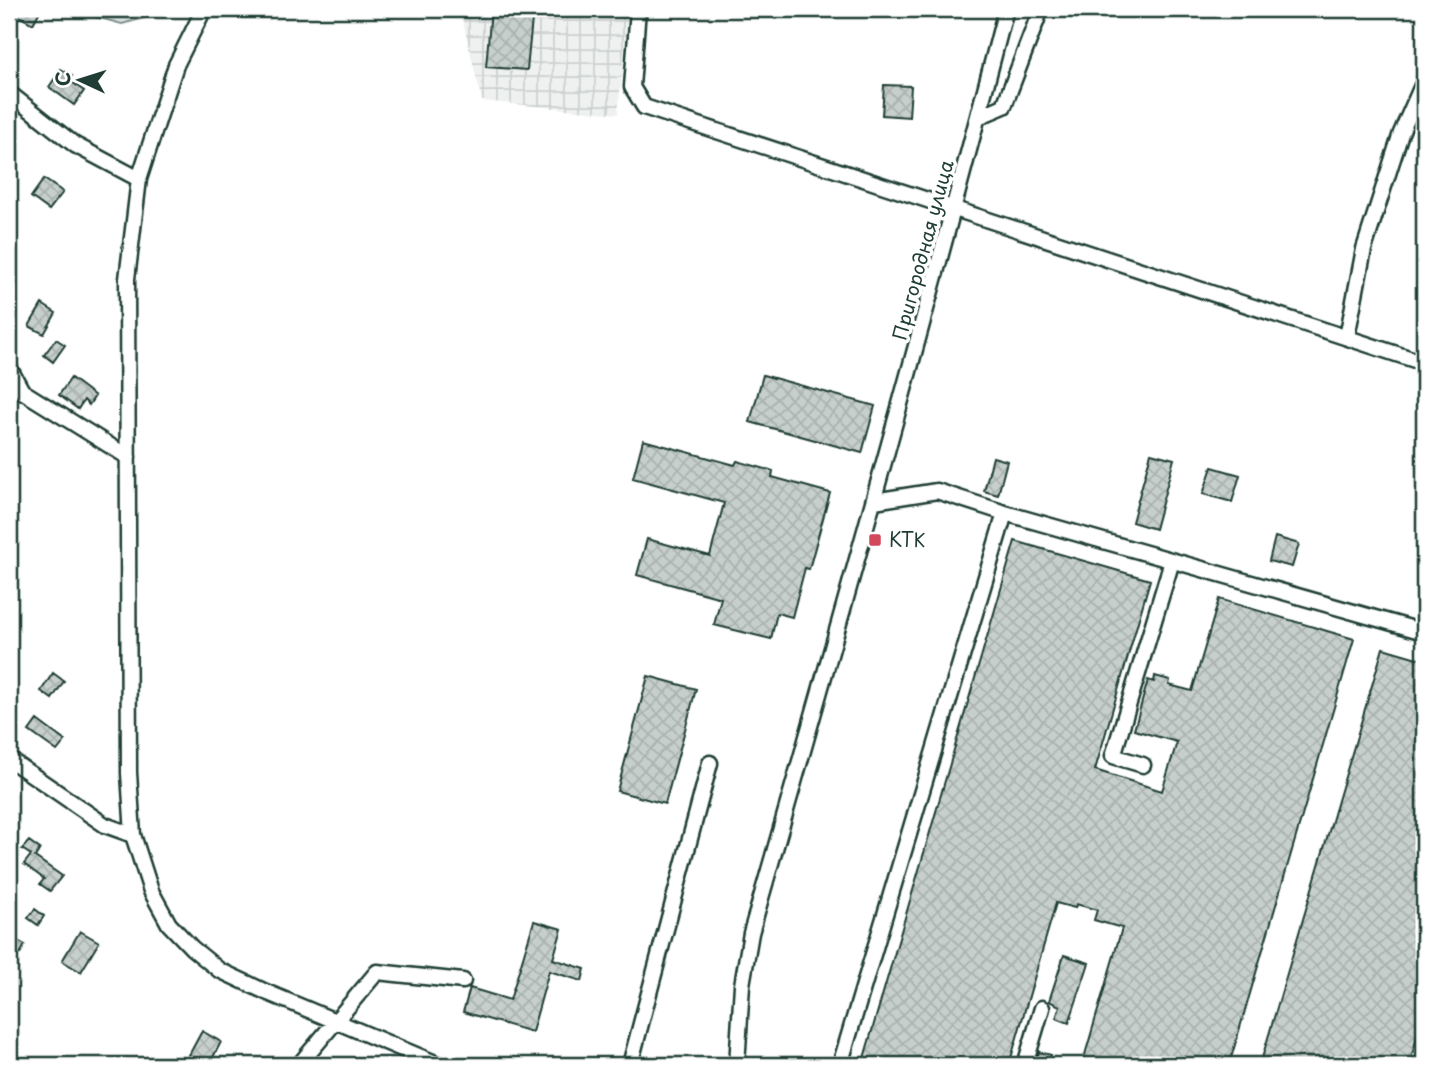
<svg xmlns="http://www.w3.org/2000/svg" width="1433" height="1074" viewBox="0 0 1433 1074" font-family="'Playpen Sans',sans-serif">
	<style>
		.industrial { fill: url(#industrial-grid) }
		.forest { fill: url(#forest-crowns); stroke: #7e908b; stroke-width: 2 }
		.building { fill: url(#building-cross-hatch); stroke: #1f3d34; stroke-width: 2 }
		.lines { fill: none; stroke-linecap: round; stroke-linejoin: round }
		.minor-casing { stroke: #1f3d34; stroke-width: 19 }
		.minor { stroke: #fff; stroke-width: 14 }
		.poi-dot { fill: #d1495b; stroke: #fff; stroke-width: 2.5 }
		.labels { text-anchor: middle; stroke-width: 7; stroke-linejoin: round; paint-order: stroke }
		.street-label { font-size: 19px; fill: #1f3d34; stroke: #fff }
		.poi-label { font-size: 19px; fill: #1f3d34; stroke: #fff; text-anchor: start }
	</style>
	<defs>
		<pattern id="industrial-grid" width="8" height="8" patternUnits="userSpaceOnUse" patternTransform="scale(1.75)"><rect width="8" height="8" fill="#eef1f0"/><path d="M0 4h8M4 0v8" fill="none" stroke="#ccd0ce"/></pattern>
		<pattern id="forest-crowns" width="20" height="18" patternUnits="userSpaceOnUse" patternTransform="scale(1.75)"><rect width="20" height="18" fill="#dee3e2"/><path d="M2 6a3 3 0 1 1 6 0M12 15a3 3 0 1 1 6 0" fill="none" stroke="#bec4c2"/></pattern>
		<pattern id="building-cross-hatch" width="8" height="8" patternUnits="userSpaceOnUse" patternTransform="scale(1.75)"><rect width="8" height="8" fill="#c7cfcc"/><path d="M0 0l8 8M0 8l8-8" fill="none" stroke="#aab3b0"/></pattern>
	</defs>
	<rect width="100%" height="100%" fill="#fff"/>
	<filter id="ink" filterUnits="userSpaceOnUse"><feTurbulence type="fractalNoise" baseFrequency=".0143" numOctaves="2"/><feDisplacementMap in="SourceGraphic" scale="14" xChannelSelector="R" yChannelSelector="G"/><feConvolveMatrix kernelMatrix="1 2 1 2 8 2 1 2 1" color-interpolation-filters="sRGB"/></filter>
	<g filter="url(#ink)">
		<path class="industrial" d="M463 9H628L618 114 482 101 462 18Z
			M1424 102V136L1412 129Z"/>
		<path class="forest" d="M66 9H167L163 13 122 24Z"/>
		<path class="building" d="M9 9H41L33 24 9 11Z
			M491 9H533L527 70 486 67Z
			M61 69 72 76 69 80 84 91 74 105 49 87Z
			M884 85 911 86 909 117 882 115Z
			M44 179 63 192 49 210 31 197Z
			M42 304 56 313 44 334 29 326Z
			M56 339 65 345 53 362 44 355Z
			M763 375 875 406 862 453 750 422Z
			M71 378 95 396 89 405 84 400 78 409 59 395Z
			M643 440 735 465 737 461 773 471 772 477 830 493 809 569 805 568 792 617 777 613 771 639 714 625 721 598 637 575 647 539 710 556 724 503 633 478Z
			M1151 453 1174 459 1155 529 1132 522Z
			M993 457 1007 461 998 495 984 491Z
			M1212 467 1240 475 1232 502 1203 494Z
			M1275 537 1299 544 1292 567 1269 561Z
			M1015 541 1150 580 1095 770 1162 791 1177 742 1134 730 1148 680 1154 682 1155 676 1170 680 1169 685 1192 691 1219 599 1354 639 1229 1065H1082L1122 928 1094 920 1097 910 1076 904 1075 908 1056 903 1009 1065H862Z
			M1383 648 1424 660V1014L1409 1065H1260Z
			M53 673 64 681 52 699 41 691Z
			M648 676 696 689 665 804 617 791Z
			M37 720 65 741 57 751 29 731Z
			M29 841 40 849 35 857 62 876 50 891 40 884 44 879 24 864 31 855 22 849Z
			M35 909 44 916 38 925 28 918Z
			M534 921 562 929 553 959 585 969 582 981 549 971 532 1032 463 1012 470 988 510 1000Z
			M80 931 99 942 81 972 62 961Z
			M16 940 25 945 20 954 10 948Z
			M1064 955 1089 963 1069 1023 1056 1018 1060 1006 1049 1001Z
			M202 1031 221 1042 209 1065H204L188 1057Z
			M1039 1052 1051 1055 1048 1065H1035Z"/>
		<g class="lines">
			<defs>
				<path id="minor" d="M204 9 176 65 139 179 127 279 129 773 133 835 151 891 169 924 192 948 219 970 266 992 440 1065
					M638 9 632 87 644 107 1424 363
					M9 93 75 145 139 179
					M978 117 1004 106 1041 9
					M1347 337 1364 249 1401 133 1424 81
					M9 367 22 391 128 457
					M874 501 937 491 1005 513 1424 632
					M9 759 105 825 133 835
					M1143 765 1113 756 1172 561
					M299 1065 377 972 463 981
					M630 1065 710 763
					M737 1065 742 985 751 933C839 626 926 318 1006 9
					M840 1065 1005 513
					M1025 1065 1042 1008"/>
			</defs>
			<use href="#minor" class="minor-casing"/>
			<use href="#minor" class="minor"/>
		</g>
	</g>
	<rect class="poi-dot" x="868" y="533" width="14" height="14" rx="3.5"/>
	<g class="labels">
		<g class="street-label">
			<text transform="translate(923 250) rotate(-75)" y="7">Пригородная улица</text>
		</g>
		<g class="poi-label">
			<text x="889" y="547">КТК</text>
		</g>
	</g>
	<rect width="1433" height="1074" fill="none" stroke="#fff" stroke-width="35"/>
	<rect x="18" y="18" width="1398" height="1039" fill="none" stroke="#1f3d34" stroke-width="2.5" filter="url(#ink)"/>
	<g transform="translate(80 80) rotate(274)" stroke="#ffffff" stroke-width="5" paint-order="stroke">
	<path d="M0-5L12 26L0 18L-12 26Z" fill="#1f3d34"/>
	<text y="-10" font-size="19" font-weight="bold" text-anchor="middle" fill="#1f3d34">С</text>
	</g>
</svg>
